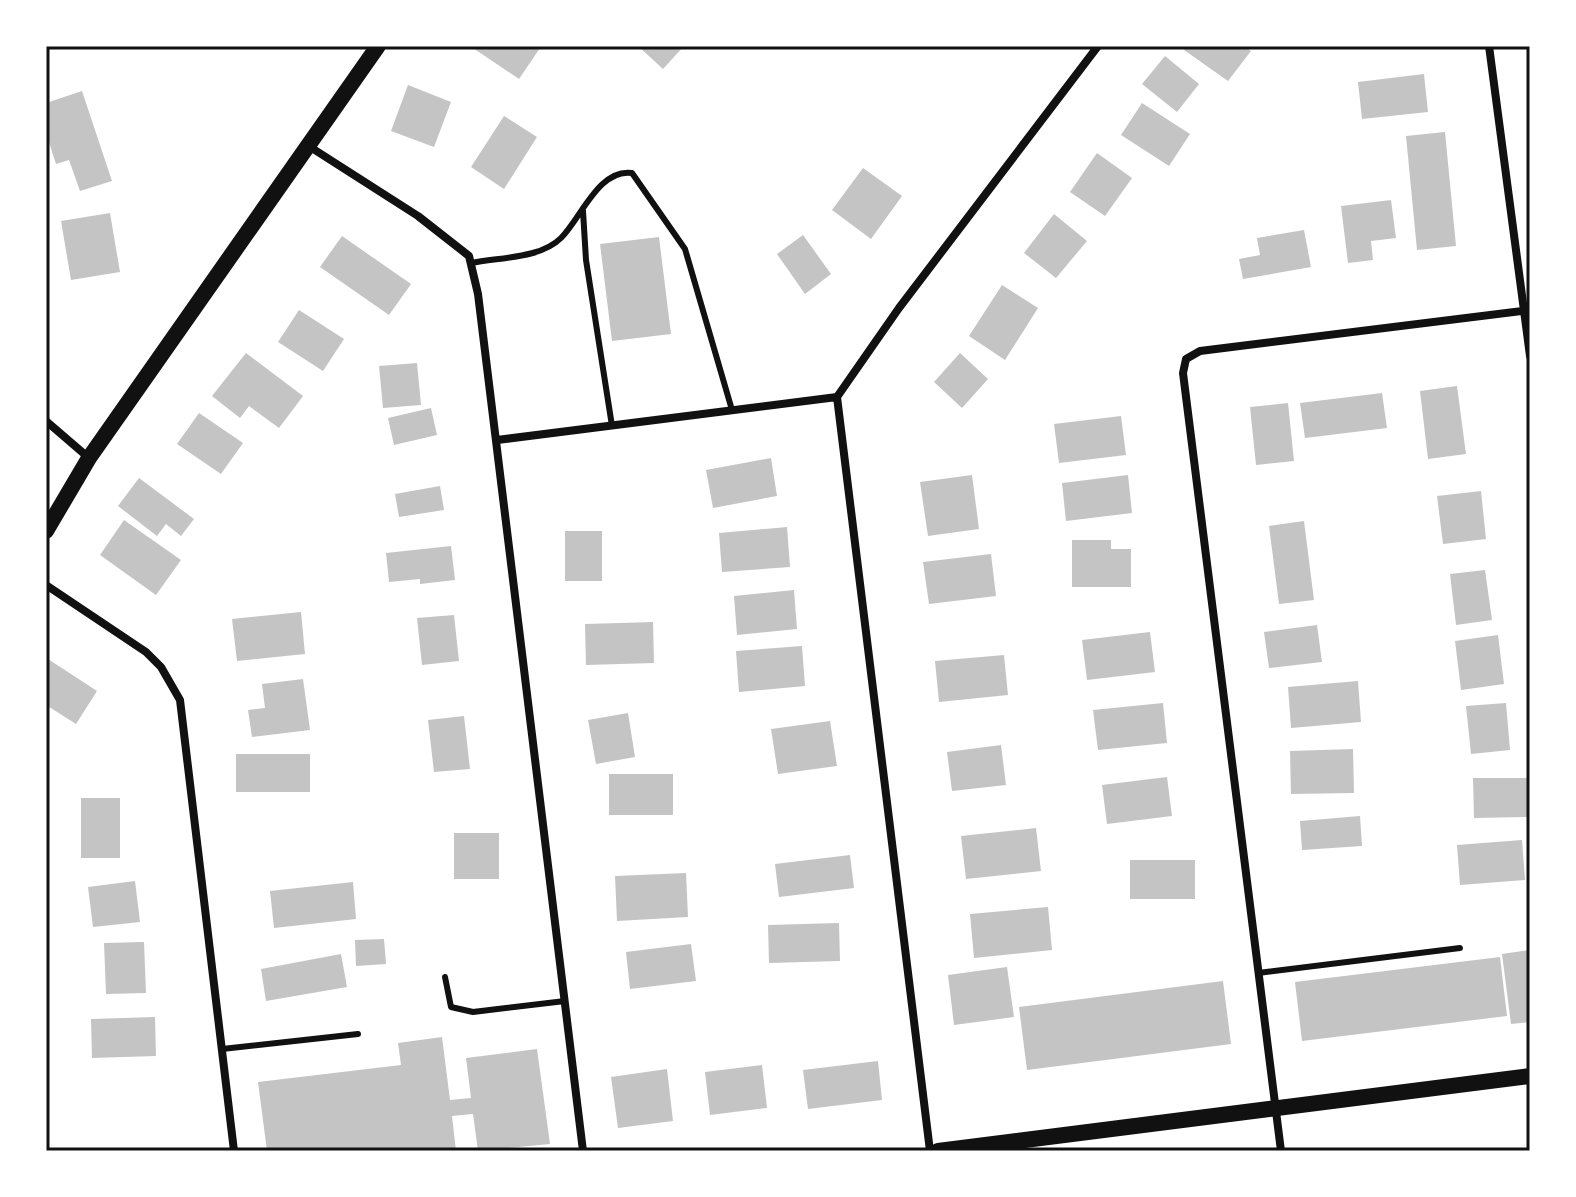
<svg xmlns="http://www.w3.org/2000/svg" width="1576" height="1197" viewBox="0 0 1576 1197" font-family="'Alegreya Sans',sans-serif">
	<style>
		.building { fill: #c4c4c4 }
		.lines { fill: none; stroke-linecap: round; stroke-linejoin: round }
		.service { stroke: #111; stroke-width: 6 }
		.minor { stroke: #111; stroke-width: 8 }
		.secondary { stroke: #111; stroke-width: 16 }
		.neatline { fill: none; stroke: #111; stroke-width: 3 }
	</style>
	<rect width="100%" height="100%" fill="#fff"/>
	<path class="building" d="M470 46H537L540 48 519 79Z
		M638 46H684L663 69Z
		M1187 46H1244L1251 51 1228 81 1184 50Z
		M1165 56 1199 84 1177 112 1142 84Z
		M1424 74 1428 112 1362 119 1358 82Z
		M408 85 451 102 434 147 391 131Z
		M82 91 112 181 80 191 69 160 56 164 46 133V103Z
		M1142 103 1190 134 1169 166 1121 135Z
		M504 116 537 137 504 189 471 167Z
		M1445 132 1456 246 1417 250 1406 136Z
		M1097 153 1132 178 1105 216 1070 192Z
		M863 168 902 196 871 239 832 210Z
		M1391 200 1396 238 1371 241 1373 260 1348 263 1341 206Z
		M110 213 120 272 71 280 61 221Z
		M1054 214 1087 241 1056 278 1024 253Z
		M1304 230 1311 267 1243 279 1239 259 1260 255 1257 238Z
		M803 235 831 274 805 294 777 254Z
		M342 236 411 284 389 315 320 267Z
		M659 237 671 334 612 341 600 244Z
		M1002 285 1038 308 1005 360 969 336Z
		M299 310 344 339 323 371 278 342Z
		M246 353 303 396 279 428 249 406 240 418 212 396Z
		M960 353 988 379 962 408 934 382Z
		M417 363 421 405 383 408 379 366Z
		M1457 386 1466 454 1428 459 1420 391Z
		M1382 393 1387 428 1305 438 1300 403Z
		M1288 403 1294 461 1256 465 1250 407Z
		M431 408 437 435 394 445 388 418Z
		M199 413 243 443 221 474 177 444Z
		M1121 416 1126 455 1059 463 1054 424Z
		M771 458 777 496 713 508 706 470Z
		M972 475 979 529 928 536 920 482Z
		M1128 475 1132 513 1066 521 1062 483Z
		M139 478 194 519 181 536 166 524 157 536 118 506Z
		M440 486 444 510 399 517 395 494Z
		M1481 491 1486 539 1443 544 1437 496Z
		M124 520 181 560 156 595 100 555Z
		M1304 521 1314 600 1279 604 1269 526Z
		M787 527 790 567 722 572 719 533Z
		M565 531H602V581H565Z
		M1072 540H1111V549H1131V587H1072Z
		M451 546 455 580 420 584V579L389 582 386 553Z
		M991 554 996 596 929 604 923 562Z
		M1485 570 1492 620 1456 625 1450 574Z
		M794 590 797 629 737 635 734 596Z
		M301 612 305 654 237 661 232 619Z
		M454 615 459 661 422 665 417 618Z
		M653 622 654 663 586 665 585 624Z
		M1317 625 1322 662 1269 668 1264 632Z
		M1150 632 1155 672 1087 680 1082 640Z
		M1498 635 1504 684 1461 690 1455 641Z
		M802 646 805 686 739 692 736 651Z
		M1004 655 1008 695 939 702 935 661Z
		M48 659 97 691 76 724 46 705Z
		M303 679 310 730 252 737 248 710 265 708 262 684Z
		M1358 681 1361 722 1291 728 1288 687Z
		M1163 703 1167 743 1098 750 1093 710Z
		M1506 703 1510 750 1471 754 1466 706Z
		M628 713 635 757 596 764 588 720Z
		M464 716 470 769 434 772 428 720Z
		M830 721 837 766 778 774 771 729Z
		M1001 745 1006 785 952 791 947 752Z
		M1353 749 1354 793 1291 794 1290 751Z
		M236 754H310V792H236Z
		M609 774H673V815H609Z
		M1167 777 1172 816 1107 824 1102 785Z
		M1473 778H1530V817L1474 818Z
		M81 798H120V858H81Z
		M1360 816 1362 846 1302 850 1300 821Z
		M1036 828 1041 871 966 879 961 836Z
		M454 833H499V879H454Z
		M1522 840 1525 880 1460 885 1457 845Z
		M850 855 854 888 779 897 775 864Z
		M1130 860H1195V899H1130Z
		M686 873 688 917 617 921 615 876Z
		M135 881 140 922 93 927 88 887Z
		M353 882 356 919 274 928 270 891Z
		M1048 907 1052 950 974 958 970 914Z
		M839 923 840 961 769 963 768 925Z
		M384 939 386 964 356 966 355 940Z
		M144 942 146 993 106 994 104 943Z
		M691 944 696 981 630 989 626 952Z
		M1530 950V1022L1511 1024 1502 954Z
		M341 954 347 987 266 1001 261 969Z
		M1500 957 1507 1016 1302 1041 1295 982Z
		M1007 967 1014 1017 954 1025 948 975Z
		M1223 981 1231 1044 1027 1070 1019 1007Z
		M155 1017 156 1056 92 1058 91 1019Z
		M442 1037 450 1100 471 1098 466 1058 537 1049 550 1144 478 1151 473 1114 452 1116 456 1151H267L258 1082 401 1065 398 1043Z
		M878 1061 882 1100 808 1109 803 1070Z
		M762 1065 767 1108 710 1115 705 1072Z
		M667 1069 673 1121 618 1128 611 1077Z"/>
	<g class="lines">
		<path class="service" d="M583 211 586 260 612 426
			M471 263C499 257 540 259 561 238 581 218 599 168 632 173L685 249 732 410
			M1258 973 1460 948
			M445 977 451 1007 473 1012 565 1001
			M222 1049 358 1034"/>
		<path class="minor" d="M1489 46 1530 356
			M307 145 418 216 469 256 478 294 583 1151
			M837 397 930 1151
			M837 397 899 308 1098 46
			M46 421 89 458
			M497 440 837 397
			M46 585 146 652 161 667 180 700 234 1151
			M1281 1151 1183 373 1186 359 1200 351 1530 310"/>
		<path class="secondary" d="M46 531 89 458 378 46
			M938 1151 1530 1076"/>
	</g>
	<rect width="1576" height="1197" fill="none" stroke="#ffffff" stroke-width="96"/>
	<rect x="48" y="48" width="1480" height="1101" class="neatline"/>
</svg>
